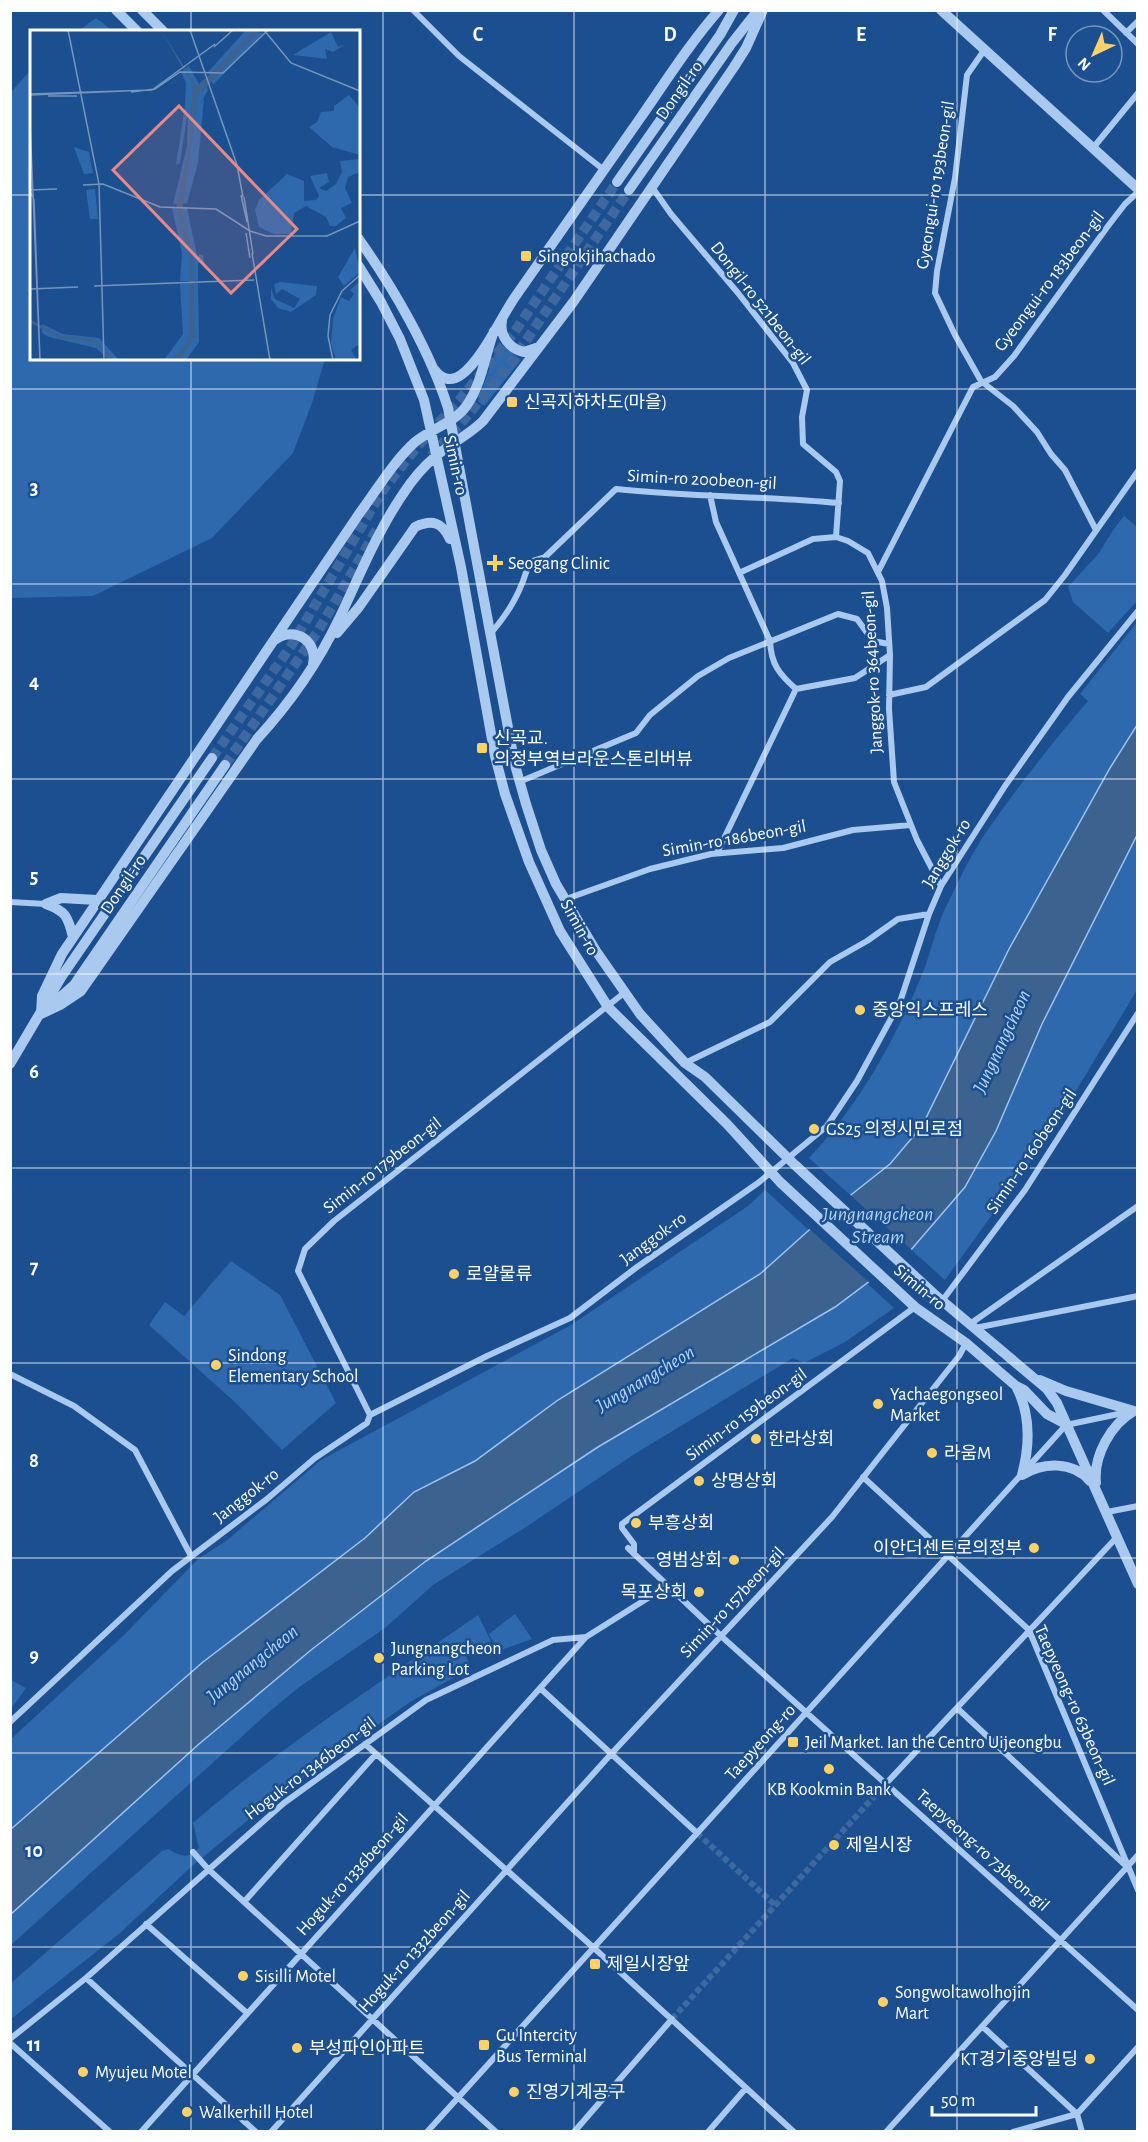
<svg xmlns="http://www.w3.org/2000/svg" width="1148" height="2142" viewBox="0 0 1148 2142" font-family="'Alegreya Sans','Noto Sans KR',sans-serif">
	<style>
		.green { fill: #2e69ad }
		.water { fill: #3c6290; stroke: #9cc4f0; stroke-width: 1.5 }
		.pier { fill: #1b4f8f }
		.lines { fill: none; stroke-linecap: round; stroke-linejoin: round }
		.minor-tunnel { stroke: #3d69a0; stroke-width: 6; stroke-dasharray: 6 3; stroke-linecap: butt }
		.tertiary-tunnel { stroke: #3d69a0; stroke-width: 10; stroke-dasharray: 10 5; stroke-linecap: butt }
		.minor { stroke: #a9c9ee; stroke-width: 6 }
		.tertiary { stroke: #a9c9ee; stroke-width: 10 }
		.grid { fill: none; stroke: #fff; stroke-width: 1.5; stroke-opacity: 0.55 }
		.poi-dot { fill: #ffd166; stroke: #1b4f8f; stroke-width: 2 }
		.labels { text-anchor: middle; stroke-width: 5; stroke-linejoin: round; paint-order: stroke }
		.street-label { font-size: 18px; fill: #fff; stroke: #1b4f8f }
		.poi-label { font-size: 18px; fill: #fff; stroke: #1b4f8f; text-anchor: start }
		.water-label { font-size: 20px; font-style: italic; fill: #b5d3f5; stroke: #1b4f8f }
		.inset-river { fill: none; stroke: #3c6290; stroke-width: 3 }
		.inset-road { fill: none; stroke: #7695bc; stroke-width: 1.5 }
		.view { fill: #e88989; fill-opacity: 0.15; stroke: #e88989; stroke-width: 3 }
		.inset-edge { fill: none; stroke: #fff; stroke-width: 3 }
		.grid-label { font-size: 20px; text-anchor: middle; font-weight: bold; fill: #fff; stroke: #1b4f8f; stroke-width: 5; stroke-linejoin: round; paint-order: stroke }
	</style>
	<rect width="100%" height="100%" fill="#1b4f8f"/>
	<path class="green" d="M96 18 113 31H78Z
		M31 70 32 358 325 359 312 403 293 453 212 538 93 596 11 598 10 93Z
		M499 342 521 360 485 405H482L478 401Z
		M1124 516 1137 527V601L1108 633 1073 602 1068 587 1099 553 1113 530Z
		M1137 622V990L1048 1137 945 1280 809 1158C860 1104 895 1040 923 972 931 952 935 931 944 911 957 885 970 855 987 831 1019 785 1052 743 1088 701L1080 694Z
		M765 1190 894 1308 845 1342 804 1363 793 1358 633 1455 523 1529 433 1585 385 1628 298 1688 269 1712 11 1945V1739L125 1634 198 1559 226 1541 321 1460 571 1325 748 1206Z
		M231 1261 280 1295 336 1403 282 1450 237 1404 149 1325 165 1302 184 1316Z
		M515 1614 532 1639 498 1651 489 1634Z
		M478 1615 491 1641 465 1654 471 1668 410 1702 276 1797 191 1867 120 1933 11 2019V1983L162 1851 168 1849C181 1856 187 1860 199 1848L193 1823C281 1746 381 1682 478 1615Z
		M11 1680 26 1688 11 1709Z"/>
	<path class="water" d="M1137 725V835L1042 1024 996 1131 965 1187 910 1251 835 1307 598 1447 426 1561 311 1650 199 1744 11 1914 10 1830 203 1662 365 1538 414 1492 475 1461 558 1400 760 1274 828 1213 890 1164 922 1126 1009 949 1110 768Z"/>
	<path class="pier" d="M848 1193 914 1252 871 1284 807 1227Z"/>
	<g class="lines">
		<path class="minor-tunnel" d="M697 1833 775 1905
			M672 2019 880 1790"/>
		<path class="tertiary-tunnel" d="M431 456 462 422 510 364 629 190
			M212 758 291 646 383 490 416 448 461 398 513 334 617 182
			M225 765 318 631 377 529"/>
		<path class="minor" d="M413 10 459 56 604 170
			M1103 10 1138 44
			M1126 33 1138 21
			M985 49 967 75 955 178 937 271 935 293 955 335 981 381 1013 406 1037 432 1051 454 1065 470 1096 530
			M1093 148 1138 93
			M652 187 671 214 738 293 793 363 807 390 802 417 803 444 836 472 840 481 836 537
			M710 495 716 522 770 641C771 664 779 674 796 689
			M878 572 973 387 995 377 1014 356 1108 226 1125 204 1138 192
			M739 573 813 539 836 537 848 541 868 553 882 581 887 608 890 655 889 709 894 782 917 840 941 886
			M491 633C510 611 522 590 529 562L545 557 616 489C690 497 765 496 839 503
			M889 695 926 687 1045 600 1065 575 1138 471
			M519 782 636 733 650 715 698 676 729 658 838 614 857 619 873 641 889 644
			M717 853 796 689 855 678 890 655
			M566 899 650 869 711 854 783 848 853 830 911 825
			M10 902 46 904
			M685 1063 770 1022 830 962 867 941 898 919 929 914
			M942 1301 1025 1190 1138 1013
			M970 1324 1138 1206
			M975 1328 1138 1296
			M10 1374 74 1406 135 1450 191 1556
			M370 1415 298 1271 305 1249 334 1221 624 993
			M863 1477 1029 1630 1138 1890
			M1107 1512 1138 1506
			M628 1548 721 1636 1138 2010
			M634 1554V1544L622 1528V1524L915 1307
			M540 1688 697 1833
			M957 1708 1124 1864
			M10 1722 172 1571 267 1499 315 1458 367 1423 370 1415 487 1356 570 1318 637 1267 758 1183 827 1126 857 1081 900 1002 929 914 941 886 1005 786 1068 697 1138 611
			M365 1744 594 1948 794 2132
			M880 1790 1117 1537
			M193 1852 208 1869 496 2132
			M244 1902 376 1754
			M146 1924 247 2013
			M86 1978 256 2132
			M983 2027 1077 2114 1082 2132
			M10 2039 86 1978 284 1803 426 1700 553 1640 586 1637 667 1586
			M10 2043 110 2132
			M141 2132 586 1637
			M271 2132 612 1753 832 1517 959 1356 966 1343
			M427 2132 1066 1425 1128 1412
			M574 2132 672 2019
			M708 2132 746 2088
			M886 2132 1138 1855
			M1013 2132 1077 2114 1138 2047"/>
		<path class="tertiary" d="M116 10 138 32
			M142 10 164 32
			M941 10 1138 189
			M617 182 720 35 734 10
			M629 190 732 43 758 10
			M358 238C393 287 430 351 448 408L515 765 526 804 541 850 556 884 596 951 640 1014 685 1063 705 1077 795 1165 934 1294 1047 1389 1057 1403 1138 1584
			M358 265 381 302 400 339 424 400 461 567 495 756 505 794 529 862 560 931 608 1007 727 1124 780 1182 915 1307 966 1343 1016 1386 1024 1390 1047 1414 1066 1424
			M502 321C499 336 510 349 524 352L539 347
			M434 369C440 378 450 383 461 375 482 360 500 319 515 297 557 237 599 177 641 117 666 81 690 43 719 10
			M337 633 359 607 415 527C432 519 442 522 450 539
			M276 639C295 626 318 641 313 664
			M46 904 61 898 97 900
			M46 904C66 911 68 917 73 937
			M55 1002 74 985 225 765
			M41 1014 60 1005 81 991 257 739C290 703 318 663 339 619 359 577 377 532 403 494 412 480 424 466 436 456 451 443 469 435 483 421L574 301 734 67 746 48 763 10
			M41 1014 42 996 62 954 359 514C377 490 393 462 415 442 432 428 455 423 467 405 482 383 485 355 494 331
			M10 1064 62 976 212 758
			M1040 1380 1066 1391 1134 1411
			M1017 1388C1031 1416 1030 1445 1022 1475
			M1022 1475C1043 1462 1073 1461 1090 1481
			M1096 1483C1093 1456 1111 1424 1134 1411"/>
	</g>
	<path class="grid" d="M191 10V32M383 10V2132M574 10V2132M765 10V2132M957 10V2132M10 195H32M358 195H1138M191 358V2132M10 389H1138M10 584H1138M10 779H1138M10 974H1138M10 1168H1138M10 1363H1138M10 1558H1138M10 1753H1138M10 1947H1138"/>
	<g class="poi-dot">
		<rect x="520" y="250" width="12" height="12" rx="3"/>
		<rect x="506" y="396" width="12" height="12" rx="3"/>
		<path d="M492 554h6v6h6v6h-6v6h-6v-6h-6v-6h6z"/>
		<rect x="476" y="742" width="12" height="12" rx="3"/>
		<circle cx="860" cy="1010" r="6"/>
		<circle cx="814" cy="1129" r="6"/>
		<circle cx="454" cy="1274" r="6"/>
		<circle cx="216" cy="1365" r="6"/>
		<circle cx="878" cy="1404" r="6"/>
		<circle cx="756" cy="1439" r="6"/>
		<circle cx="932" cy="1453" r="6"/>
		<circle cx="699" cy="1481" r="6"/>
		<circle cx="636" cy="1523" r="6"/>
		<circle cx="1034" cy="1548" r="6"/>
		<circle cx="734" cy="1560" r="6"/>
		<circle cx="699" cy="1592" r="6"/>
		<circle cx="379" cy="1658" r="6"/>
		<rect x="787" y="1736" width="12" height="12" rx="3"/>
		<circle cx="829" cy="1769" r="6"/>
		<circle cx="834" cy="1845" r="6"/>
		<rect x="589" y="1958" width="12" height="12" rx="3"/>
		<circle cx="243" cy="1976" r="6"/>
		<circle cx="883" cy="2002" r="6"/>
		<rect x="478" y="2039" width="12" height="12" rx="3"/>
		<circle cx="297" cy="2048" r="6"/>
		<circle cx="1090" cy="2059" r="6"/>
		<circle cx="83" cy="2072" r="6"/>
		<circle cx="514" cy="2092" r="6"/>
		<circle cx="187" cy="2112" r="6"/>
	</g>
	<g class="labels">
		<g class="street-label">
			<text transform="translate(679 90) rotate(-55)" y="6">Dongil-ro</text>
			<text transform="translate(935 185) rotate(-81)" y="6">Gyeongui-ro 193beon-gil</text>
			<text transform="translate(1049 281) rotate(-53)" y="6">Gyeongui-ro 183beon-gil</text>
			<text transform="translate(761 303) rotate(52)" y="6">Dongil-ro 521beon-gil</text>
			<text transform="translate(456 465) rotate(78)" y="6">Simin-ro</text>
			<text transform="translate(702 479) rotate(3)" y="6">Simin-ro 200beon-gil</text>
			<text transform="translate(872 672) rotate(-93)" y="6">Janggok-ro 364beon-gil</text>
			<text transform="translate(734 838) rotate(-10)" y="6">Simin-ro 186beon-gil</text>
			<text transform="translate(946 853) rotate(-59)" y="6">Janggok-ro</text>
			<text transform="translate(123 884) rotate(-56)" y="6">Dongil-ro</text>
			<text transform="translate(580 927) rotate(61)" y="6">Simin-ro</text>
			<text transform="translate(1031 1151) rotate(-56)" y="6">Simin-ro 160beon-gil</text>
			<text transform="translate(382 1165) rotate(-38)" y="6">Simin-ro 179beon-gil</text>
			<text transform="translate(653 1238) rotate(-36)" y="6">Janggok-ro</text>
			<text transform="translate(920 1287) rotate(40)" y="6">Simin-ro</text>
			<text transform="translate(746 1414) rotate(-36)" y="6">Simin-ro 159beon-gil</text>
			<text transform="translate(246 1495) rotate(-38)" y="6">Janggok-ro</text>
			<text transform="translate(732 1602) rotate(-47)" y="6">Simin-ro 157beon-gil</text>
			<text transform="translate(1075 1705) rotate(66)" y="6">Taepyeong-ro 63beon-gil</text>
			<text transform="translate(760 1742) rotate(-48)" y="6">Taepyeong-ro</text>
			<text transform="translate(310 1768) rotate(-37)" y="6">Hoguk-ro 1346beon-gil</text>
			<text transform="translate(983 1850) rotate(42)" y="6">Taepyeong-ro 73beon-gil</text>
			<text transform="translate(352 1874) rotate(-48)" y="6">Hoguk-ro 1336beon-gil</text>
			<text transform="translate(414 1951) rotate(-48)" y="6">Hoguk-ro 1332beon-gil</text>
		</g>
		<g class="poi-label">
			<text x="538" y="262">Singokjihachado</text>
			<text x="524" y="408">신곡지하차도(마을)</text>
			<text x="508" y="569">Seogang Clinic</text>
			<text x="494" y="744">신곡교.<tspan x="494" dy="21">의정부역브라운스톤리버뷰</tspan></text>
			<text x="872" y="1016">중앙익스프레스</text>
			<text x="826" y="1135">GS25 의정시민로점</text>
			<text x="466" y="1280">로얄물류</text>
			<text x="228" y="1361">Sindong<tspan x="228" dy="21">Elementary School</tspan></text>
			<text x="890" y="1400">Yachaegongseol<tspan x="890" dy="21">Market</tspan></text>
			<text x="768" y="1445">한라상회</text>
			<text x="944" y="1459">라움M</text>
			<text x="711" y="1487">상명상회</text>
			<text x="648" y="1529">부흥상회</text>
			<text x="1022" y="1554" text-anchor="end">이안더센트로의정부</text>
			<text x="722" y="1566" text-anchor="end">영범상회</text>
			<text x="687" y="1598" text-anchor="end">목포상회</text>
			<text x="391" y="1654">Jungnangcheon<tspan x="391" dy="21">Parking Lot</tspan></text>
			<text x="805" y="1748">Jeil Market. Ian the Centro Uijeongbu</text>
			<text x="829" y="1795" text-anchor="middle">KB Kookmin Bank</text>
			<text x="846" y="1851">제일시장</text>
			<text x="607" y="1970">제일시장앞</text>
			<text x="255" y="1982">Sisilli Motel</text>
			<text x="895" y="1998">Songwoltawolhojin<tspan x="895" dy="21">Mart</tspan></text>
			<text x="496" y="2041">Gu Intercity<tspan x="496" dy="21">Bus Terminal</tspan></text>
			<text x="309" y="2054">부성파인아파트</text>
			<text x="1078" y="2065" text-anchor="end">KT경기중앙빌딩</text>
			<text x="95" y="2078">Myujeu Motel</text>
			<text x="526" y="2098">진영기계공구</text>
			<text x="199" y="2118">Walkerhill Hotel</text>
		</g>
		<g class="water-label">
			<text transform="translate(1001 1041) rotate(-65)" y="7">Jungnangcheon</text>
			<text x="878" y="1220">Jungnangcheon<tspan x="878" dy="23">Stream</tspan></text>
			<text transform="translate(645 1378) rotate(-31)" y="7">Jungnangcheon</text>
			<text transform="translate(252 1663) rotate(-39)" y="7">Jungnangcheon</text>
		</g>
	</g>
	<g transform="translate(30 30)">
		<rect width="330" height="330" fill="#1b4f8f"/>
		<path d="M216 0 233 3 183 55 178 42ZM301 2 308 17 316 14 303 22 295 19 297 29 263 25ZM159 36 169 54 174 49 178 60 170 74 174 68 168 133 157 173 143 174 157 116 158 81 150 133 146 135 155 75 156 53 151 42ZM319 65 330 78V125L302 117 279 97 287 92 291 82 304 81V76ZM44 117 59 122 63 143 54 144ZM330 129V142L318 147 315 158 322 173 311 178 316 188 306 196H300L296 187 276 176 264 183 261 204H244L229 197 225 180 229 170 257 144 274 151V171L286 170 289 166 280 146 297 143 299 152 289 158 296 161 306 154 312 142 310 131ZM65 159 68 189H60L56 160ZM142 178H157L168 230 169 224 173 225 174 232 168 233V251H150L152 223ZM325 218 330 242 314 256 308 247ZM330 251V318L328 315 321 320 327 330H306L301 313 303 289 311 267 319 271 324 264 320 260ZM250 252 287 256 286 265 261 282 248 278 241 269V258L245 269 258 275 264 278 270 269 252 259 246 264 244 254ZM168 253 169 312 156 330H134L153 304 150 254ZM12 294 33 304 69 308 89 330H79L66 318 19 307 12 303Z" fill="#2e69ad"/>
		<path d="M131 0 167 57 224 0H230L168 66 152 182 163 225 165 307 150 330H141L157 313 159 304V226L146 178 158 122 163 56Z" fill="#3c6290"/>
		<path class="inset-river" d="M0 291 31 307 65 311 82 330"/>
		<path class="inset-road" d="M38 0 69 154 74 330M160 0 207 135 213 167M234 0 261 33 330 61M184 17 203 0M101 62 125 59 150 42 193 43 238 0M0 64 122 60 185 14M0 65 94 61M18 66H47M0 93 10 330M53 155 73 154 130 177 186 179 220 201 236 206H297L330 191M0 160 27 159M0 161 4 170 10 330M211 165 217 192M214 167 223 224M216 203 220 228M222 223 240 330M64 256 224 250M0 259 48 257M303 330 298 306 300 285 312 261 330 245"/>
		<path class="view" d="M149 76 267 199 201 263 83 140Z"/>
		<rect width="330" height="330" class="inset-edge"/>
	</g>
	<g class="grid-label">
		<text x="478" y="41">C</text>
		<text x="670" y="41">D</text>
		<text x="861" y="41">E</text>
		<text x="1052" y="41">F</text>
		<text x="34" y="494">3</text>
		<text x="34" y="688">4</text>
		<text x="34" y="883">5</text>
		<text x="34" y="1078">6</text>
		<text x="34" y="1273">7</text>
		<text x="34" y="1467">8</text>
		<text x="34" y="1662">9</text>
		<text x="34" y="1857">10</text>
		<text x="34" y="2051">11</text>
	</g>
	<rect width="1148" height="2142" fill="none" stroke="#ffffff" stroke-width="24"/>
	<g transform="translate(1094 54) rotate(224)"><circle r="28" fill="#1b4f8f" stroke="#7695bc" stroke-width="1.5"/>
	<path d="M0-4.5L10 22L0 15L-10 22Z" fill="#ffd166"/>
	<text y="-9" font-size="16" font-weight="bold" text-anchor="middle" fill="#ffffff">N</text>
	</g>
	<path d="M932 2106v9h104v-9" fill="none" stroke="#ffffff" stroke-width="3"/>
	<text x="941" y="2106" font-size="18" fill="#ffffff" stroke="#1b4f8f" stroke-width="4.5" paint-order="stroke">50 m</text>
</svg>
